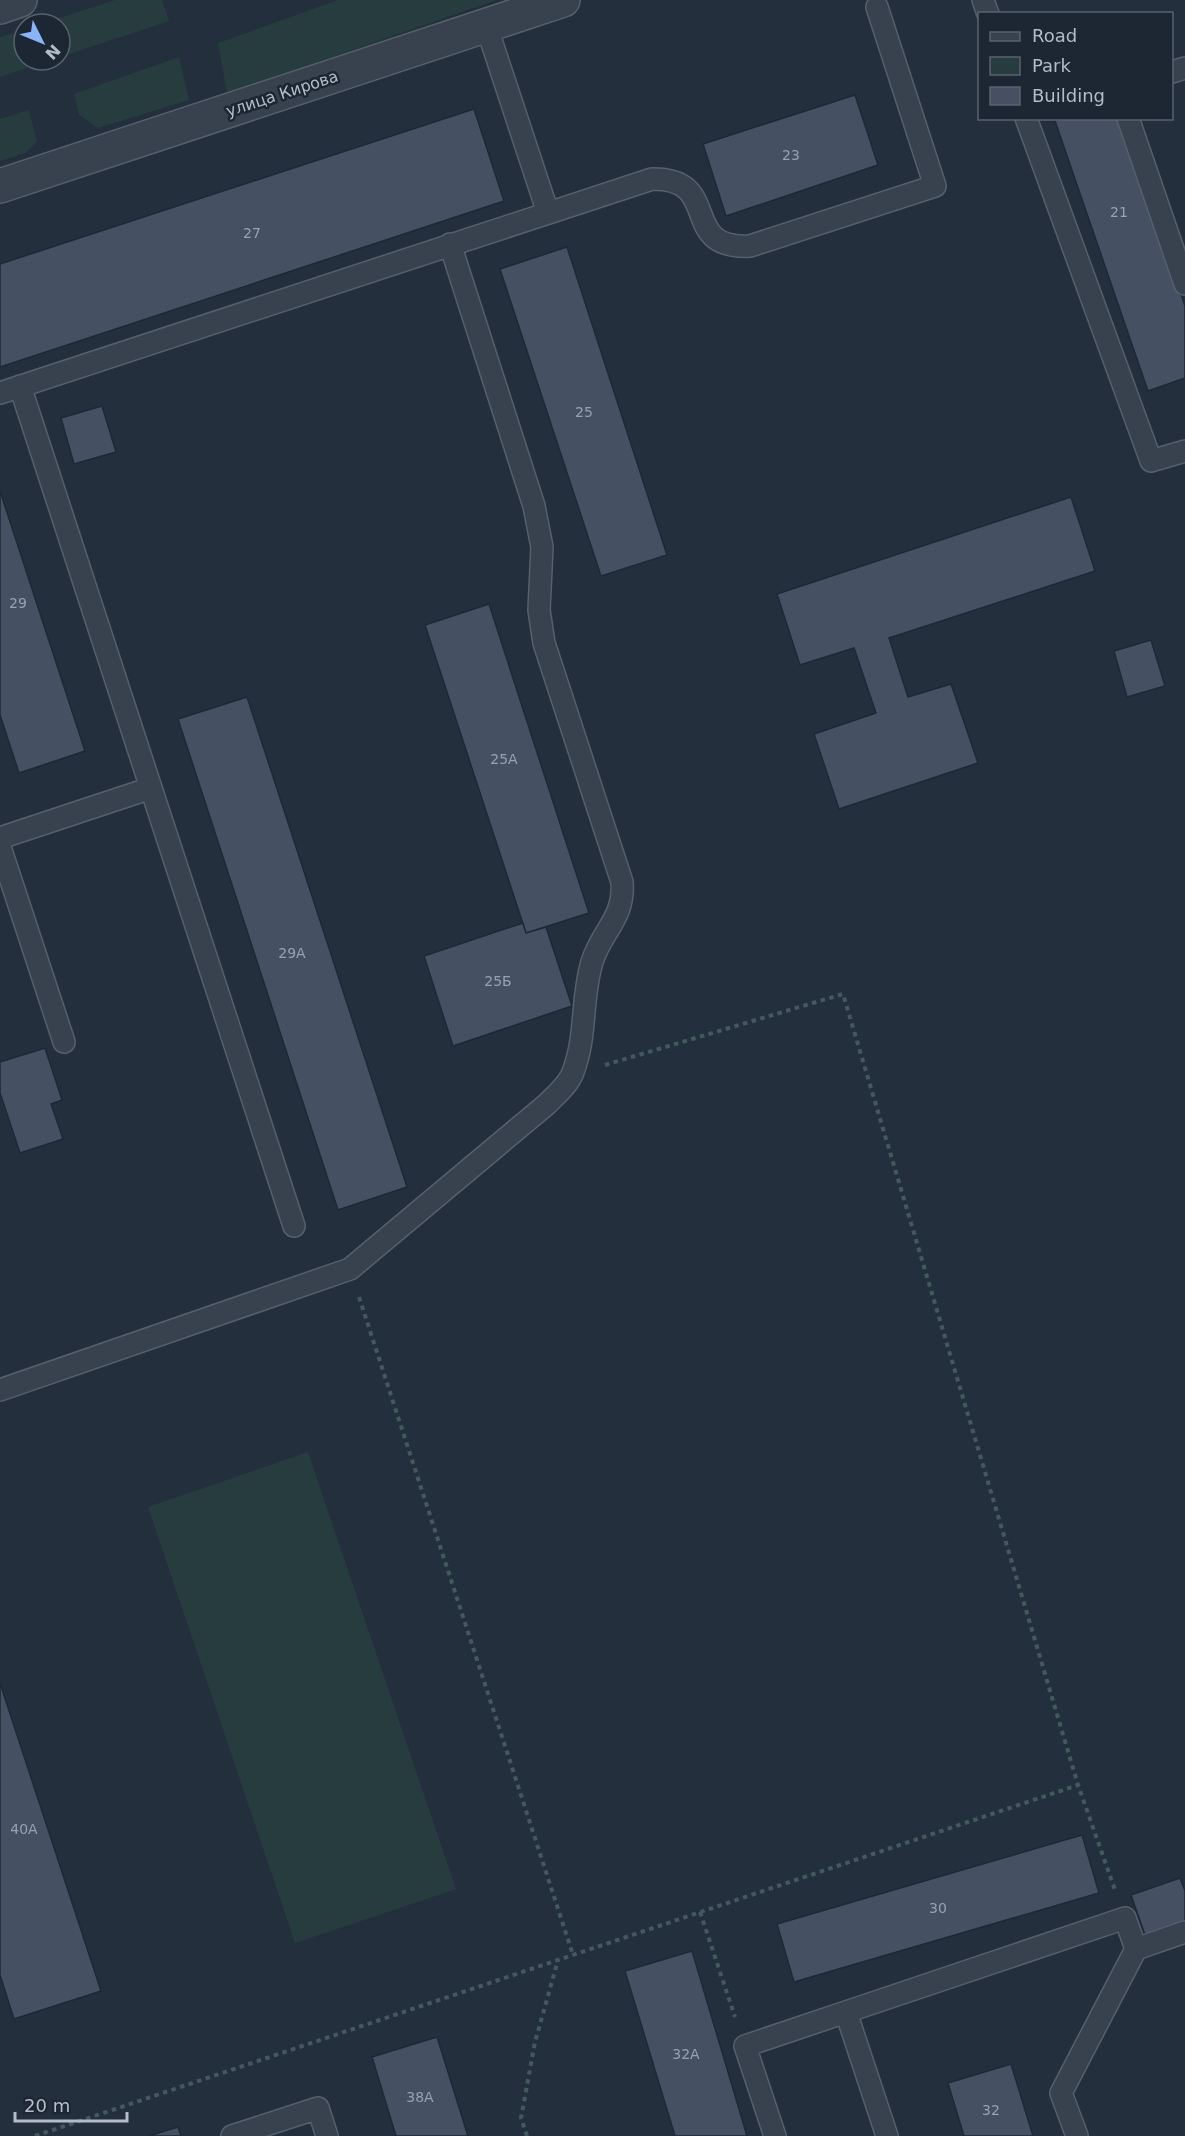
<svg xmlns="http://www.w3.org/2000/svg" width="1185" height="2136" viewBox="0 0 1185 2136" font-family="'DejaVu Sans',sans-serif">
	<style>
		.green { fill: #263c3f }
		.building { fill: #455162; stroke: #1f2835; stroke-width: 1.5 }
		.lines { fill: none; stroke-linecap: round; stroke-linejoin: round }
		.service-casing { stroke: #565f6c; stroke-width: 24 }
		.tertiary-casing { stroke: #565f6c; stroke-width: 36 }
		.path { stroke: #44595c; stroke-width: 4; stroke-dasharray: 4.5 4.5; stroke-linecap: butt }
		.service { stroke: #38414e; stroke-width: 21 }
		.tertiary { stroke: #38414e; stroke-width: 33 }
		.labels { text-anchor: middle; stroke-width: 5; stroke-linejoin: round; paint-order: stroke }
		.number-label { font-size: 14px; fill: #98a1af }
		.street-label { font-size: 16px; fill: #b4bcc9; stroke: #1d2633 }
	</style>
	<rect width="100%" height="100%" fill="#242f3e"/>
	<path class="green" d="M115 0H162L169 21 60 57V24H41Z
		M338 0H497L227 93 218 43Z
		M24 30V60H50L0 77V37Z
		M179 57 189 100 98 128 79 115 74 94Z
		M29 110 37 142 25 153 0 161V119Z
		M308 1452 456 1889 295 1943 148 1507Z"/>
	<path class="building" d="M855 95 878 165 726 216 703 144Z
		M474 109 504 201 0 367V264Z
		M1054 118H1120L1185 306V378L1148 391Z
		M567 247 667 555 601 576 500 269Z
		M102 406 116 452 74 464 61 418Z
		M0 491 85 751 19 773 0 715Z
		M1071 497 1095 571 889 638 908 697 951 684 978 763 839 809 814 734 876 713 854 648 800 665 777 594Z
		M489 604 589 913 526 933 425 625Z
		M1151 640 1165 686 1127 697 1114 651Z
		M247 697 407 1187 338 1210 178 719Z
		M523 923 526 933 546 927 572 1006 453 1046 424 956Z
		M45 1048 62 1100 51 1104 63 1139 20 1153 0 1093V1062Z
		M0 1683 101 1991 14 2019 0 1975Z
		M1082 1835 1099 1893 794 1982 777 1924Z
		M1180 1878 1185 1891V1921L1145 1935 1131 1895Z
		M692 1951 747 2136H675L625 1971Z
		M437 2037 468 2136H396L372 2057Z
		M1011 2064 1033 2136H964L948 2083Z
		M178 2127 181 2136H149Z"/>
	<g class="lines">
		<defs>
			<path id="service" d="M983 0 988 14
				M486 25 548 213
				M1172 72 1185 68
				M1026 118 1151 461 1185 451
				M1128 118 1185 284
				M20 386 151 788
				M0 393 652 179C724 178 677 250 750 246L935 186 877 7
				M0 838 151 788 294 1226
				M0 847 64 1042
				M0 1390 350 1269 547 1104C556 1095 569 1084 573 1072 587 1036 581 998 592 962 602 930 625 918 622 882L544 643 539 610 542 547 534 506 450 244
				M232 2136 318 2108 327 2136
				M775 2136 745 2046 846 2012
				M887 2136 846 2012 1125 1918 1136 1949 1185 1932
				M1077 2136 1061 2093 1136 1949"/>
			<path id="tertiary" d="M0 7 20 0
				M0 186 563 0"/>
		</defs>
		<use href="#service" class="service-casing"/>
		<use href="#tertiary" class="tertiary-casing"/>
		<path class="path" d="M605 1065 843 994 1078 1785
			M359 1297 573 1955
			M700 1912 735 2017
			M35 2136 1078 1785 1115 1890
			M527 2136 521 2118 535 2042 558 1960"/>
		<use href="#service" class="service"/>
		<use href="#tertiary" class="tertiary"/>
	</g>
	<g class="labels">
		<g class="number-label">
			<text x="791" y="160">23</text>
			<text x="1119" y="217">21</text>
			<text x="252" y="238">27</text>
			<text x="584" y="417">25</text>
			<text x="18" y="608">29</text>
			<text x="504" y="764">25А</text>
			<text x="292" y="958">29А</text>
			<text x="498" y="986">25Б</text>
			<text x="24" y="1834">40А</text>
			<text x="938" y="1913">30</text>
			<text x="686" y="2059">32А</text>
			<text x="420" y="2102">38А</text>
			<text x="991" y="2115">32</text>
		</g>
		<g class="street-label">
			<text transform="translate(282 93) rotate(-18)" y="6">улица Кирова</text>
		</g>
	</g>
	<rect x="978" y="12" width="195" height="108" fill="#1d2633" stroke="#59626f" stroke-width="1.5"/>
	<rect x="990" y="32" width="30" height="9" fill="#38414e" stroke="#59626f" stroke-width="1.5"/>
	<text x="1032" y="42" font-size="18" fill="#b4bcc9">Road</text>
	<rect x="990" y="57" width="30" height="18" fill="#263c3f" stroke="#59626f" stroke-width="1.5"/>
	<text x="1032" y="72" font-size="18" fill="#b4bcc9">Park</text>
	<rect x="990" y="87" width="30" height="18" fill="#455162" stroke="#59626f" stroke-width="1.5"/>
	<text x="1032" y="102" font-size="18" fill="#b4bcc9">Building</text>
	<g transform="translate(42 42) rotate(133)"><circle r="28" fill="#1d2633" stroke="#59626f" stroke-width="1.5"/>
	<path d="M0-4.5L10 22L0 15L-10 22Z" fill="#8ab4f8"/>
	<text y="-9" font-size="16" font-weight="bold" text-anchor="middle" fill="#b4bcc9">N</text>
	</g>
	<path d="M15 2112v9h112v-9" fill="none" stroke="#b4bcc9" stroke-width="3"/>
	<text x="24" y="2112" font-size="18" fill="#b4bcc9" stroke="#1d2633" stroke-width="4.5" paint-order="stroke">20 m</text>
</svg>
